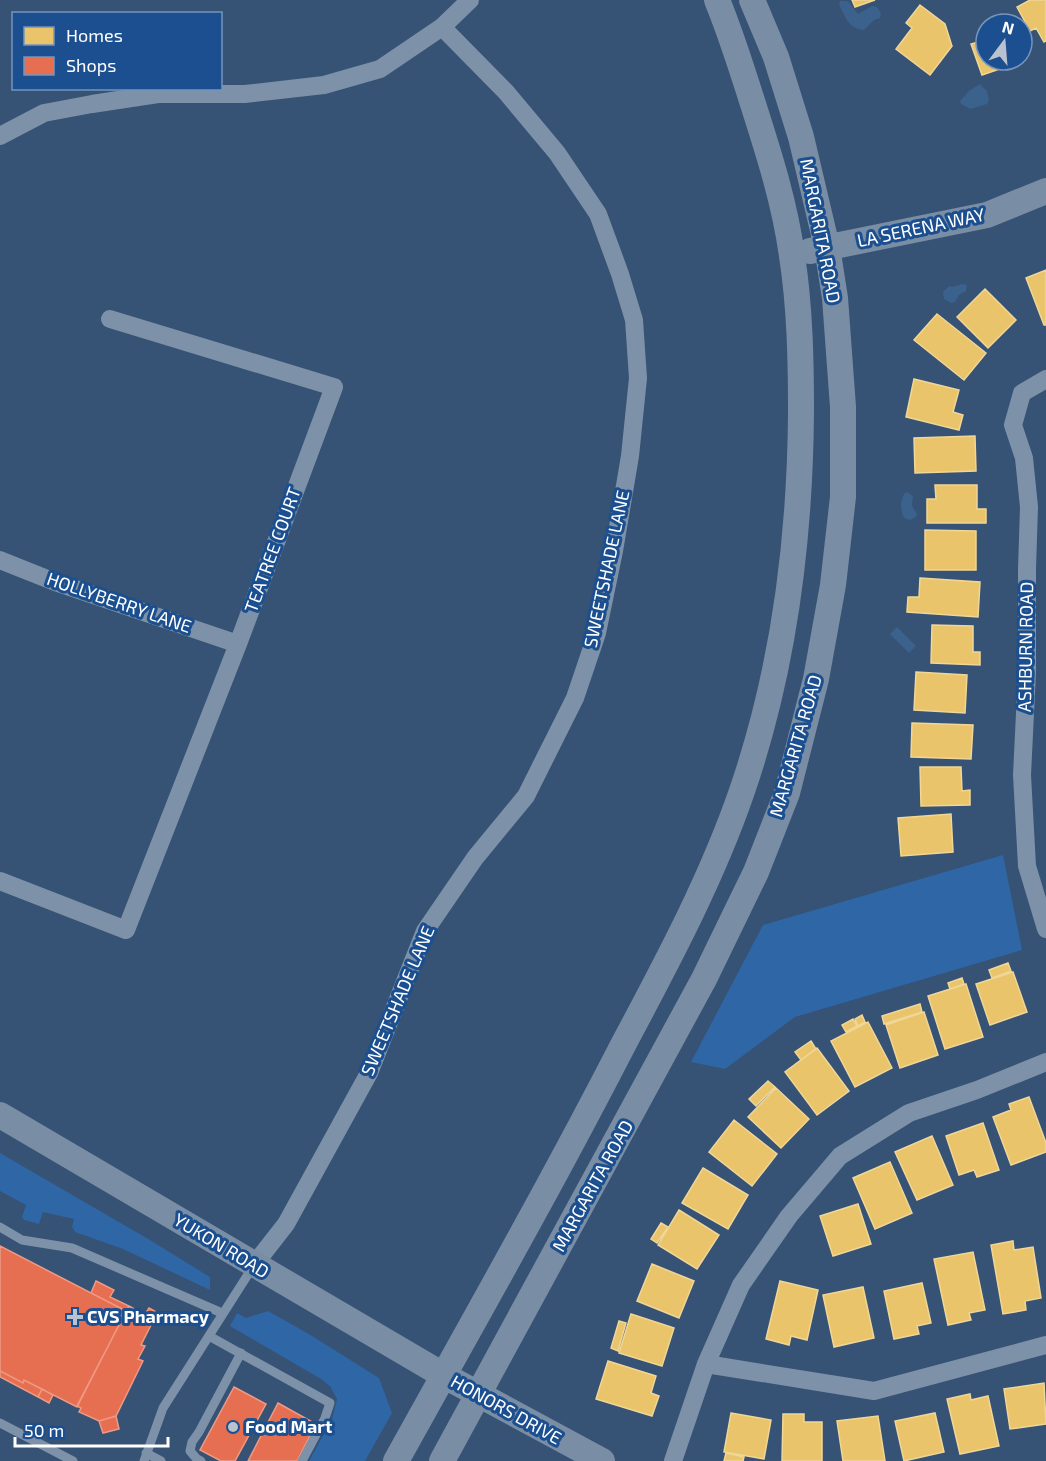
<svg xmlns="http://www.w3.org/2000/svg" width="1046" height="1461" viewBox="0 0 1046 1461" font-family="'Exo 2',sans-serif">
	<style>
		.green { fill: #2f66a5 }
		.water { fill: #3b618d }
		.homes { fill: #e9c46a; stroke: #f0d697; stroke-width: 1.5 }
		.shops { fill: #e76f51; stroke: #ee9a85; stroke-width: 1.5 }
		.lines { fill: none; stroke-linecap: round; stroke-linejoin: round }
		.lane { stroke: #7d92a8; stroke-width: 9 }
		.street { stroke: #7d92a8; stroke-width: 18 }
		.secondary { stroke: #798da4; stroke-width: 26 }
		.poi-dot { fill: #b9c2ce; stroke: #1b4f8f; stroke-width: 2 }
		.labels { text-anchor: middle; stroke-width: 6; stroke-linejoin: round; paint-order: stroke }
		.street-label { font-size: 18px; fill: #fff; stroke: #1b4f8f }
		.poi-label { font-size: 18px; font-weight: bold; fill: #fff; stroke: #1b4f8f; text-anchor: start }
	</style>
	<rect width="100%" height="100%" fill="#365274"/>
	<path class="green" d="M1003 855 1022 950 795 1017 725 1069 691 1062 763 925Z
		M0 1153 150 1240 210 1277V1290L123 1249 75 1232 72 1227 74 1219 43 1212 39 1224 24 1220 22 1217 26 1205 0 1191Z
		M268 1311 309 1334 379 1378 392 1413 365 1461H309L332 1419 337 1399 330 1386 321 1379 230 1326 237 1313 246 1318Z"/>
	<path class="water" d="M840 1H848L858 14 872 6 877 7 881 13 880 18 874 20 864 30C849 29 845 17 839 4Z
		M980 84 987 91 989 100 987 104 971 109 961 104 960 101 969 91Z
		M962 284 967 285 966 291 959 295 955 302 951 303 944 299 943 292 949 286 953 287Z
		M907 492 913 496 912 506 917 514 916 517 910 520 904 518C900 510 900 501 904 494Z
		M897 627 916 646 909 653 890 634Z"/>
	<path class="homes" d="M852 0H875L855 7Z
		M1030 0H1046V41L1044 42 1036 28 1030 31 1017 7Z
		M920 5 945 24 952 46 930 75 896 49 912 28 906 23Z
		M986 40V60H1019L1020 62 982 75 971 44Z
		M1046 270V325H1044L1026 278Z
		M985 289 1016 320 988 348 957 317Z
		M937 314 986 353 964 380 914 340Z
		M914 379 959 390 953 412 963 415 959 430 906 417Z
		M975 436 976 471 915 473 914 438Z
		M935 485H977V509H986V523H927V499H936Z
		M925 530 976 531V570H925Z
		M920 578 980 582 978 617 907 612 908 597H919Z
		M932 625 973 626V652H980V665L931 663Z
		M916 672 967 675 965 713 914 710Z
		M912 723 973 725 971 759 911 757Z
		M920 767H961L962 791 970 790V805L921 806Z
		M951 814 953 852 901 856 898 818Z
		M1008 963 1011 971 992 978 989 970Z
		M1013 972 1027 1012 990 1025 976 984Z
		M962 978 964 984 950 989 948 983Z
		M966 984 983 1037 945 1049 928 996Z
		M920 1004 922 1012 884 1024 882 1016Z
		M924 1012 938 1055 900 1068 886 1025Z
		M862 1015 865 1022 858 1026 855 1019Z
		M853 1019 857 1026 846 1032 842 1025Z
		M868 1022 892 1068 855 1087 831 1041Z
		M811 1041 816 1049 801 1060 795 1052Z
		M817 1048 849 1091 817 1115 785 1072Z
		M768 1081 775 1087 756 1106 749 1099Z
		M776 1088 809 1119 781 1148 748 1117Z
		M1029 1097 1046 1143V1152L1011 1165 993 1117 1011 1110 1009 1104Z
		M734 1120 777 1154 752 1186 709 1152Z
		M983 1123 999 1170 977 1177 974 1170 959 1175 946 1136Z
		M932 1136 953 1185 917 1200 895 1152Z
		M890 1162 912 1213 875 1229 853 1178Z
		M703 1168 748 1195 728 1229 682 1203Z
		M858 1204 871 1244 833 1256 820 1216Z
		M679 1210 719 1235 697 1269 658 1245Z
		M661 1223 668 1227 657 1243 651 1239Z
		M1013 1241 1014 1250 1033 1247 1041 1298 1025 1301 1026 1310 1003 1314 991 1245Z
		M973 1252 985 1310 969 1313 971 1320 948 1325 934 1259Z
		M652 1264 694 1281 679 1318 637 1301Z
		M780 1281 818 1290 807 1340 791 1336 789 1345 766 1339Z
		M922 1283 931 1323 917 1326 919 1334 894 1339 884 1291Z
		M863 1287 874 1338 834 1347 823 1295Z
		M631 1314 674 1328 662 1366 619 1353Z
		M619 1321 626 1323 618 1351 611 1348Z
		M608 1361 656 1376 651 1393 659 1396 652 1416 596 1399Z
		M1044 1383 1046 1424 1010 1429 1004 1389Z
		M970 1394 971 1400 988 1396 999 1446 960 1454 947 1399Z
		M731 1413 771 1420 764 1459 724 1452Z
		M935 1413 944 1452 904 1461 895 1421Z
		M783 1414H804V1422H822V1461H782Z
		M878 1416 885 1461H843L837 1421Z
		M726 1453 744 1457 743 1461H724Z"/>
	<path class="shops" d="M0 1246 126 1311 77 1407 24 1380 23 1383 0 1371Z
		M96 1281 114 1290 110 1297 129 1306 126 1311 91 1293Z
		M129 1306 145 1315 143 1318 152 1323 141 1345 145 1346 138 1359 143 1361 116 1416 99 1421 79 1412 81 1408 77 1406Z
		M149 1308 158 1313 152 1323 143 1318Z
		M0 1371 23 1383 24 1380 42 1389 38 1397 0 1377Z
		M234 1387 266 1404 235 1461H221L200 1450Z
		M42 1389 53 1395 49 1403 38 1397Z
		M278 1403 316 1424 297 1461H248Z
		M116 1416 119 1429 103 1433 99 1421Z"/>
	<g class="lines">
		<path class="lane" d="M0 1227 22 1240 72 1248 222 1313
			M209 1336 330 1403 325 1418 302 1461
			M0 1423 73 1461
			M146 1453 161 1461
			M144 1461 163 1408 254 1265
			M201 1461 196 1458 190 1451 192 1442 199 1432 241 1353"/>
		<path class="street" d="M0 136 44 113 92 104 158 94H245L324 85 380 69 442 27 470 0
			M1046 379 1022 393 1013 425 1024 458 1029 507 1027 569V672L1022 775 1027 866 1046 929
			M0 560 55 582 238 644
			M0 881 126 930 238 644 334 387 110 319
			M254 1265 286 1224 369 1073 425 931 475 858 526 796 575 698 597 633 614 551 630 456 638 378 634 320 620 274 598 214 557 153 506 92 442 27
			M706 1364 874 1391 1046 1345
			M673 1461 706 1364 741 1285 789 1216 840 1156 909 1113 977 1090 1046 1062"/>
		<path class="secondary" d="M810 251 987 215 1046 191
			M0 1115 443 1375 602 1461
			M396 1461C472 1324 550 1187 622 1047 666 964 711 881 742 791 784 669 800 541 801 413 801 360 800 308 792 256 785 204 769 154 753 104 742 69 731 34 717 0
			M442 1461 704 979 756 872 787 793 816 679 833 585 843 497V407L835 298 827 247 801 137 776 57 752 0"/>
	</g>
	<g class="poi-dot">
		<path d="M72 1308h6v6h6v6h-6v6h-6v-6h-6v-6h6z"/>
		<circle cx="233" cy="1427" r="6"/>
	</g>
	<g class="labels">
		<g class="street-label">
			<text transform="translate(921 228) rotate(-12)" y="6">LA SERENA WAY</text>
			<text transform="translate(820 231) rotate(79)" y="6">MARGARITA ROAD</text>
			<text transform="translate(273 550) rotate(-70)" y="6">TEATREE COURT</text>
			<text transform="translate(607 569) rotate(-78)" y="6">SWEETSHADE LANE</text>
			<text transform="translate(119 603) rotate(19)" y="6">HOLLYBERRY LANE</text>
			<text transform="translate(1026 647) rotate(-89)" y="6">ASHBURN ROAD</text>
			<text transform="translate(796 746) rotate(-74)" y="6">MARGARITA ROAD</text>
			<text transform="translate(398 1001) rotate(-67)" y="6">SWEETSHADE LANE</text>
			<text transform="translate(593 1186) rotate(-61)" y="6">MARGARITA ROAD</text>
			<text transform="translate(221 1246) rotate(31)" y="6">YUKON ROAD</text>
			<text transform="translate(506 1410) rotate(29)" y="6">HONORS DRIVE</text>
		</g>
		<g class="poi-label">
			<text x="87" y="1323">CVS Pharmacy</text>
			<text x="245" y="1433">Food Mart</text>
		</g>
	</g>
	<rect x="12" y="12" width="210" height="78" fill="#1b4f8f" stroke="#7695bc" stroke-width="1.5"/>
	<rect x="24" y="27" width="30" height="18" fill="#e9c46a" stroke="#7695bc" stroke-width="1.5"/>
	<text x="66" y="42" font-size="18" fill="#ffffff">Homes</text>
	<rect x="24" y="57" width="30" height="18" fill="#e76f51" stroke="#7695bc" stroke-width="1.5"/>
	<text x="66" y="72" font-size="18" fill="#ffffff">Shops</text>
	<g transform="translate(1004 42) rotate(16)"><circle r="28" fill="#1b4f8f" stroke="#7695bc" stroke-width="1.5"/>
	<path d="M0-4.5L10 22L0 15L-10 22Z" fill="#b9c2ce"/>
	<text y="-9" font-size="16" font-weight="bold" text-anchor="middle" fill="#ffffff">N</text>
	</g>
	<path d="M15 1437v9h153v-9" fill="none" stroke="#ffffff" stroke-width="3"/>
	<text x="24" y="1437" font-size="18" fill="#ffffff" stroke="#1b4f8f" stroke-width="4.5" paint-order="stroke">50 m</text>
</svg>
